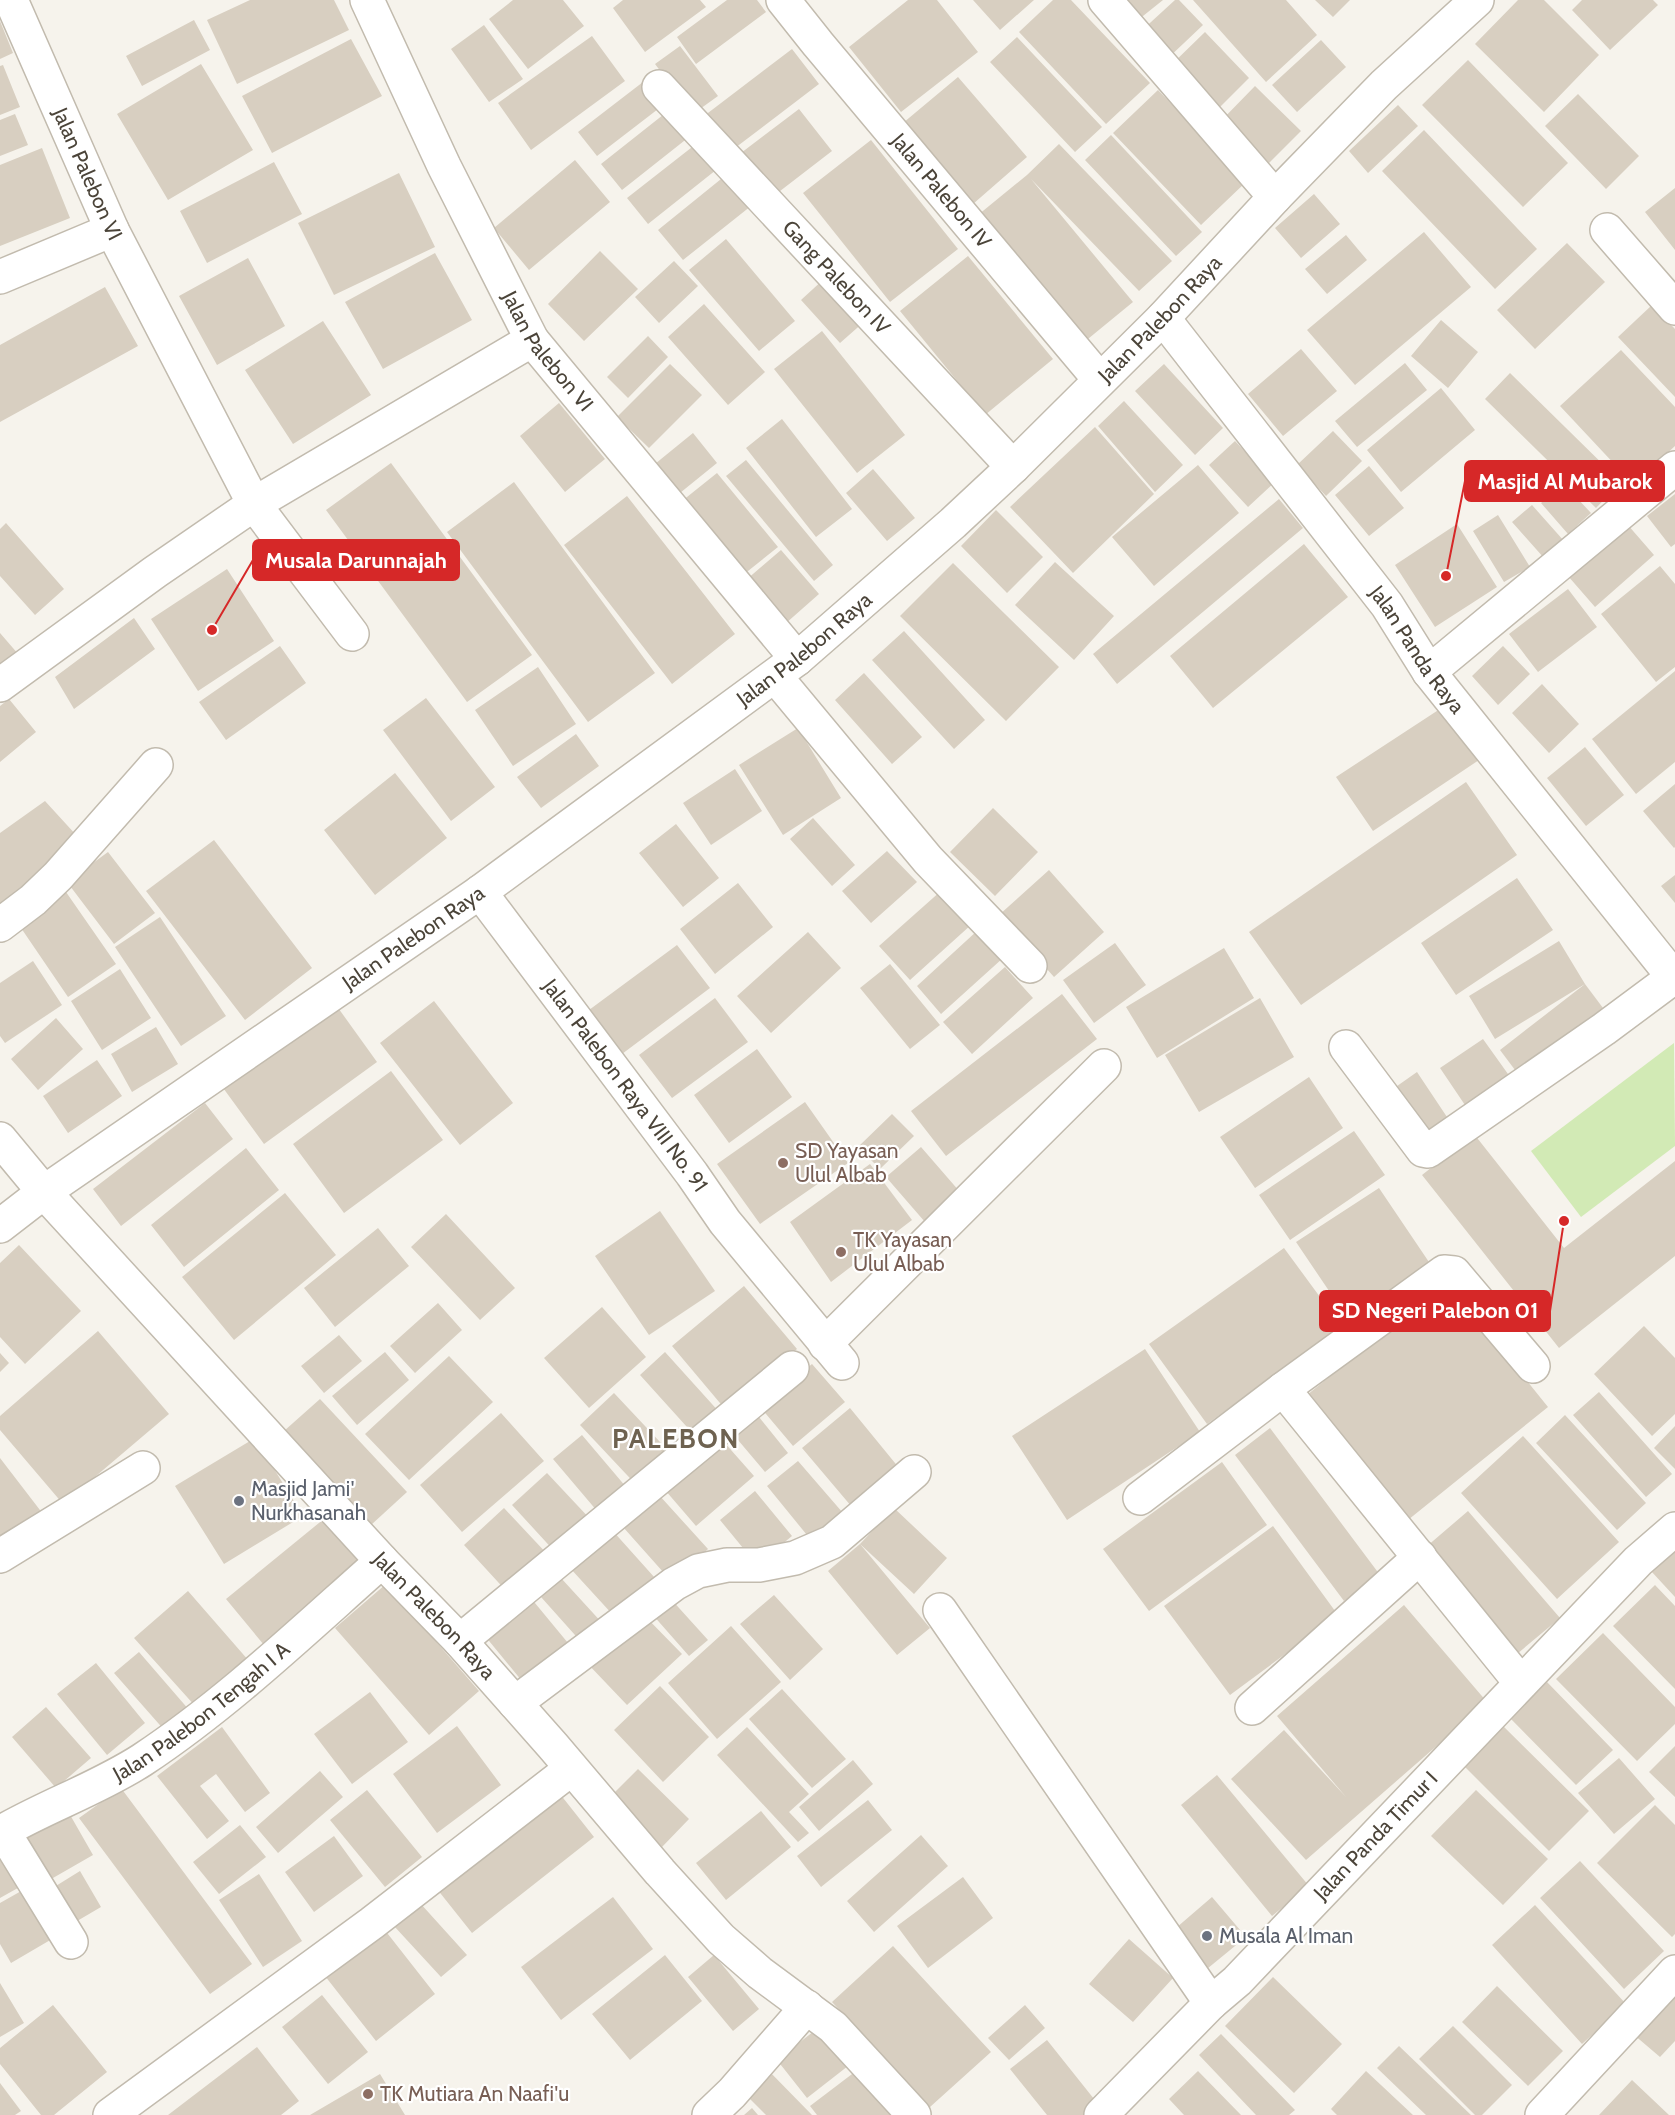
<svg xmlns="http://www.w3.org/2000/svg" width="1675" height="2115" viewBox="0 0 1675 2115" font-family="Cabin,sans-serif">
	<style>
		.green { fill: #d2eab5 }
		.building { fill: #d8cfc1 }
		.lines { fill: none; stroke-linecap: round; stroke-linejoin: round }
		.minor-casing { stroke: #c2bbae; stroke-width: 36 }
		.minor { stroke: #fff; stroke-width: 33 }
		.education-dot { fill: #8d6e63; stroke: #fff; stroke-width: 2 }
		.worship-dot { fill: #6b7280; stroke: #fff; stroke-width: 2 }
		.labels { text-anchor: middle; stroke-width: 4.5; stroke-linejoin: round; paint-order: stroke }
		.street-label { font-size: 21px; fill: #4b4439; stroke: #fff }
		.education-label { font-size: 21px; fill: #785e54; stroke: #fff; text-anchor: start }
		.worship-label { font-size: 21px; fill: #5b616d; stroke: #fff; text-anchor: start }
		.district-label { font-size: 27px; font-weight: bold; letter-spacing: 1.5px; fill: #6e6250; stroke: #fff }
		.leader { fill: none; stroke: #d62828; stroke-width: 2 }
		.callout-dot { fill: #d62828; stroke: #fff; stroke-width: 2 }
		.callout { fill: #d62828; stroke: #d62828; stroke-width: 2 }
		.callout-label { font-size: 22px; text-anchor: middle; font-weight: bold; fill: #fff }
	</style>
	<rect width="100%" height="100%" fill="#f6f3ec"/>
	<path class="green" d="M1674 1043 1675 1146 1581 1217 1531 1151Z"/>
	<path class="building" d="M250 0H334L349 30 237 84 207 20Z
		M513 0H563L584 26 528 69 489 19Z
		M623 0H700L706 7 645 52 613 8Z
		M727 0H757L766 12 696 64 677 37Z
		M908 0H937L978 52 901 112 849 47Z
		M973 0H1034L1000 30Z
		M1053 0H1071L1150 83 1106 124 1019 32Z
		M1112 0H1163L1133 24Z
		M1175 0H1179L1203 25 1165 61 1139 33Z
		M1193 0H1286L1317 35 1266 82Z
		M1315 0H1350L1333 17Z
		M1518 0H1544L1599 55 1544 112 1475 44Z
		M1582 0H1653L1658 5 1610 50 1572 10Z
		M194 20 210 50 142 86 126 56Z
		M0 21 13 53 0 59Z
		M484 25 523 79 489 102 451 49Z
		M1205 32 1249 78 1212 115 1167 69Z
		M592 36 625 81 531 150 498 103Z
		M1017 37 1102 127 1075 152 990 62Z
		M351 39 382 96 272 153 242 96Z
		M1321 40 1346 67 1297 112 1272 85Z
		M680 46 718 96 693 114 655 64Z
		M792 49 819 84 731 151 704 116Z
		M1468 60 1568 163 1523 207 1422 105Z
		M201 64 253 150 168 200 117 114Z
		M3 65 20 107 0 115V66Z
		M958 77 1027 157 973 204 903 123Z
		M643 82 662 106 597 156 578 132Z
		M1255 86 1301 131 1262 170 1216 126Z
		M1158 90 1246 182 1201 225 1113 133Z
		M1578 94 1639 156 1606 189 1545 126Z
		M1398 105 1418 126 1368 173 1349 151Z
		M799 109 832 151 771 198 737 156Z
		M668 111 689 137 622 190 601 164Z
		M15 114 28 145 0 156V120Z
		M1424 130 1537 249 1495 289 1382 171Z
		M1111 135 1202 232 1176 256 1085 160Z
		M871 140 958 249 890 302 803 193Z
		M696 144 716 170 648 224 627 198Z
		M1059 144 1172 261 1139 291 1031 179 1133 302 1083 343 978 215 1027 175Z
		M42 148 70 218 0 246V165Z
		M575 160 610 202 529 270 494 228Z
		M274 162 302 214 207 263 180 211Z
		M399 173 435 247 334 295 298 223Z
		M726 175 751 206 683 260 658 230Z
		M1675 188V250L1645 212Z
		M1314 194 1340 224 1301 258 1275 228Z
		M1424 232 1471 287 1355 385 1307 330Z
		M1346 235 1367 260 1327 294 1305 269Z
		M726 239 795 321 759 351 689 270Z
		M1567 243 1605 282 1535 349 1497 310Z
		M600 251 638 289 584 341 548 304Z
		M435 253 472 320 383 369 345 302Z
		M968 256 1053 359 985 415 900 311Z
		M248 258 285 326 217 365 179 296Z
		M674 261 698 286 659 323 635 297Z
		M825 278 865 321 840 343 801 300Z
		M105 287 138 346 0 422V345Z
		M704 304 765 372 728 405 668 337Z
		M1652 305 1675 329V397L1618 337Z
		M1441 320 1478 352 1448 388 1411 356Z
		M323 321 371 395 293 444 245 370Z
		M822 331 905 435 857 473 774 369Z
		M648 336 668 357 628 398 607 377Z
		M1301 349 1337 391 1283 436 1248 394Z
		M1621 350 1675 407V446L1633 484 1560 406Z
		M1405 363 1427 390 1357 447 1335 421Z
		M670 364 702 395 649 448 617 417Z
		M1164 364 1223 428 1195 455 1135 391Z
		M1510 373 1621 482 1596 508 1485 399Z
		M1441 388 1475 430 1401 492 1367 450Z
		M1124 401 1183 465 1155 492 1098 426Z
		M559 403 605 459 565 492 520 436Z
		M782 419 852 509 816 537 746 448Z
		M1095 427 1154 494 1073 573 1010 507Z
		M1333 431 1362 461 1326 496 1297 465Z
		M693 433 717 463 675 497 650 468Z
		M1235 441 1274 483 1248 507 1209 465Z
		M746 460 833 565 814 581 726 476Z
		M391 463 532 655 467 702 326 510Z
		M1198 465 1239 513 1154 586 1112 537Z
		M1369 466 1404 508 1369 536 1335 495Z
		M873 469 915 518 887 541 846 493Z
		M717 473 778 547 743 575 682 501Z
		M514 482 655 673 588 722 447 532Z
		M1563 483 1591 513 1568 534 1541 503Z
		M1675 494V544L1671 547 1647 516Z
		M627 496 735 634 672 684 564 545Z
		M1279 499 1303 528 1117 684 1093 654Z
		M1532 505 1564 541 1544 558 1512 522Z
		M996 510 1043 557 1007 593 961 546Z
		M1498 515 1530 567 1504 582 1473 531Z
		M6 523 64 589 35 615 0 576V529Z
		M1457 524 1497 587 1435 627 1395 565Z
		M1627 524 1654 555 1595 607 1568 576Z
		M1304 544 1348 597 1213 708 1170 656Z
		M781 550 819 594 785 624 746 580Z
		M1055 562 1114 616 1074 660 1015 605Z
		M953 563 1059 667 1006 721 900 616Z
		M1660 566 1675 584V667L1656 682 1601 614Z
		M227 569 274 641 198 691 151 619Z
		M1568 589 1597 627 1538 672 1509 634Z
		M134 618 155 649 74 709 55 677Z
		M904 631 985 720 954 749 872 660Z
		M0 633 19 655 0 668Z
		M280 646 306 683 226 740 199 702Z
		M1503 646 1530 674 1498 705 1472 676Z
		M538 667 576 724 513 766 475 710Z
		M1675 671V762L1636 794 1592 739Z
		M864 673 922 737 892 764 835 700Z
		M1542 684 1579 724 1549 753 1512 713Z
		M426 698 495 787 451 821 383 730Z
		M9 699 36 732 0 762V706Z
		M1443 707 1479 760 1373 831 1336 777Z
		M798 728 841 798 783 835 739 765Z
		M576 734 599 766 541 808 517 777Z
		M1585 747 1624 795 1586 826 1547 778Z
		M735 769 762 811 711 845 683 803Z
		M395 773 447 838 375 895 324 830Z
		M1466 782 1517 855 1301 1005 1249 932Z
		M1675 784V847L1674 848 1643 811Z
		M45 801 77 836 39 871 38 884 0 912V833Z
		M993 808 1038 852 995 896 950 852Z
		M813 818 855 865 832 886 790 839Z
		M676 824 719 878 683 907 639 853Z
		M214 840 312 968 245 1020 146 891Z
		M887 851 917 882 871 923 842 891Z
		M108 852 155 913 114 944 67 882Z
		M1049 870 1104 932 1054 977 999 915Z
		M1675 875V903L1661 886Z
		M1517 878 1553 930 1456 995 1421 943Z
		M738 883 773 927 715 974 680 929Z
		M942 890 972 924 910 980 879 946Z
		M66 892 116 964 68 997 19 925Z
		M160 917 226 1016 181 1046 115 947Z
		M978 930 1003 958 941 1014 917 986Z
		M808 932 841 968 771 1033 737 996Z
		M1559 941 1585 984 1606 1012 1521 1078 1500 1050 1585 984 1495 1039 1469 996Z
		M1115 943 1146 985 1094 1023 1063 980Z
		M677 945 710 988 622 1054 589 1010Z
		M1224 948 1254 998 1157 1058 1126 1007Z
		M33 961 62 1005 5 1043 0 1036V983Z
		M890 964 940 1025 910 1049 860 988Z
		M1005 967 1033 998 972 1054 943 1022Z
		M120 969 151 1018 102 1050 71 1001Z
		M1062 994 1097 1039 946 1156 911 1111Z
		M331 998 377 1062 264 1144 218 1081Z
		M715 998 748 1042 672 1098 639 1055Z
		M1260 998 1294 1057 1199 1112 1165 1055Z
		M434 1001 513 1103 460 1145 380 1043Z
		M56 1018 83 1049 38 1090 11 1059Z
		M156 1027 178 1064 132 1092 111 1054Z
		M1483 1039 1513 1081 1469 1111 1440 1068Z
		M757 1049 792 1097 729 1143 694 1095Z
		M97 1060 122 1096 68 1133 43 1096Z
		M391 1071 443 1140 344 1213 293 1144Z
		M1417 1072 1451 1123 1424 1142 1390 1091Z
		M1309 1077 1343 1128 1255 1188 1220 1137Z
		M805 1102 848 1163 760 1224 717 1164Z
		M205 1103 233 1139 121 1226 93 1189Z
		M892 1114 914 1136 880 1169 858 1147Z
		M1354 1131 1385 1175 1290 1240 1259 1195Z
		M1474 1134 1564 1248 1675 1161V1256L1559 1348 1422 1175Z
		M921 1147 960 1192 925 1222 886 1177Z
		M246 1148 279 1190 184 1267 151 1225Z
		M870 1164 912 1220 831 1282 790 1222Z
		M1379 1188 1433 1268 1350 1322 1296 1242Z
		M285 1193 336 1255 234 1340 182 1277Z
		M660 1211 715 1291 649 1335 595 1256Z
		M446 1214 515 1288 480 1320 411 1247Z
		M378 1228 409 1266 335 1327 304 1288Z
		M19 1245 81 1311 25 1364 0 1337V1263Z
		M1284 1248 1342 1327 1207 1424 1149 1344Z
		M1447 1282 1548 1407 1403 1524 1302 1399Z
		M744 1286 797 1349 725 1409 672 1346Z
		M438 1303 462 1330 415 1373 390 1346Z
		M602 1307 646 1357 589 1408 544 1358Z
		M1644 1326 1675 1358V1414L1652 1436 1594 1374Z
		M98 1331 169 1414 63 1504 0 1430V1416Z
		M339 1335 362 1361 324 1393 301 1366Z
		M1145 1349 1200 1432 1067 1520 1012 1436Z
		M385 1352 409 1380 357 1425 332 1396Z
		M665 1352 721 1414 696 1437 640 1375Z
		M0 1353 9 1363 0 1372Z
		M449 1356 493 1402 409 1480 365 1434Z
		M812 1364 845 1402 793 1446 760 1407Z
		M1599 1392 1672 1474 1646 1497 1573 1415Z
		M614 1393 676 1459 642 1491 580 1425Z
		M320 1399 407 1492 371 1525 284 1431Z
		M751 1407 788 1453 765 1472 727 1427Z
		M850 1408 904 1474 857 1513 802 1448Z
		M501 1413 544 1461 462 1532 420 1485Z
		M1565 1415 1646 1503 1617 1530 1536 1443Z
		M1675 1426V1469L1654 1448Z
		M1270 1428 1380 1575 1344 1601 1235 1455Z
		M716 1433 754 1476 696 1526 659 1483Z
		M582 1435 632 1494 603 1518 553 1459Z
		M1523 1436 1619 1542 1557 1599 1461 1493Z
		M255 1438 303 1516 224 1564 175 1486Z
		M0 1458 43 1514 5 1542 0 1536Z
		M798 1461 843 1513 811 1540 767 1486Z
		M1222 1462 1267 1525 1149 1611 1103 1549Z
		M547 1473 592 1521 557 1554 512 1505Z
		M755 1491 792 1536 757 1565 720 1520Z
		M659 1495 708 1549 672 1582 623 1527Z
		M504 1508 549 1556 509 1594 464 1545Z
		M894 1508 947 1558 914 1594 860 1544Z
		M1468 1511 1560 1618 1511 1659 1419 1553Z
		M325 1518 363 1565 264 1645 226 1599Z
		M1273 1526 1338 1615 1230 1695 1164 1606Z
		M612 1530 655 1578 613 1615 570 1568Z
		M860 1544 930 1628 897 1655 828 1571Z
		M1675 1549V1597L1651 1571Z
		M561 1578 604 1625 583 1644 541 1597Z
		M386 1584 479 1691 429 1735 335 1628Z
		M1655 1585 1675 1606V1689L1613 1626Z
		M188 1591 249 1661 196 1707 134 1638Z
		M774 1595 823 1649 790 1680 740 1624Z
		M530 1597 568 1643 522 1681 485 1636Z
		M670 1598 708 1640 689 1656 652 1614Z
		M1404 1605 1487 1702 1306 1860 1231 1779 1284 1730 1346 1797 1277 1716Z
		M641 1612 682 1654 627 1705 586 1662Z
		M731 1626 781 1682 717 1739 668 1683Z
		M1603 1633 1675 1707V1724L1637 1761 1556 1679Z
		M139 1652 190 1711 166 1732 114 1673Z
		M96 1663 145 1723 107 1755 57 1694Z
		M1547 1682 1613 1750 1576 1785 1510 1718Z
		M660 1686 709 1737 663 1782 614 1730Z
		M782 1689 846 1759 812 1788 749 1719Z
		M370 1692 408 1742 352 1784 314 1734Z
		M46 1707 91 1758 56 1788 12 1737Z
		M1500 1723 1589 1811 1549 1851 1460 1762Z
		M457 1726 501 1785 437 1833 393 1774Z
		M222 1727 270 1793 245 1812 216 1774 200 1786 229 1821 207 1839 157 1776Z
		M747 1727 809 1794 789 1812 809 1833 798 1842 717 1755Z
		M1675 1746V1797L1649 1772Z
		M1619 1758 1655 1799 1614 1834 1578 1793Z
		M853 1760 873 1784 819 1831 799 1807Z
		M638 1769 689 1819 662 1847 611 1796Z
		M320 1771 343 1797 278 1853 256 1827Z
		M1217 1775 1309 1886 1272 1916 1181 1805Z
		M121 1788 252 1964 210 1994 79 1818Z
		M367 1790 422 1857 385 1887 330 1820Z
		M1476 1790 1548 1859 1503 1905 1431 1836Z
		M560 1794 594 1837 472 1933 437 1889Z
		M868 1800 892 1830 821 1887 797 1856Z
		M1655 1805 1675 1825V1934L1672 1937 1597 1863Z
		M65 1806 93 1855 46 1882 18 1832Z
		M761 1811 791 1847 726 1900 696 1863Z
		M240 1825 266 1857 219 1894 193 1862Z
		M921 1835 948 1866 874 1932 847 1901Z
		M334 1836 363 1876 314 1912 285 1872Z
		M0 1851 25 1884 0 1898Z
		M1580 1861 1664 1951 1624 1989 1540 1898Z
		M80 1871 101 1907 72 1924 51 1889Z
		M259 1874 302 1941 263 1967 219 1900Z
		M963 1877 993 1918 928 1968 897 1926Z
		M23 1890 52 1939 11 1963 0 1944V1903Z
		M613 1897 653 1949 561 2020 521 1967Z
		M1212 1897 1246 1937 1202 1973 1169 1934Z
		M420 1903 467 1955 441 1977 394 1926Z
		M1535 1905 1626 2004 1582 2044 1492 1945Z
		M384 1929 435 1994 376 2041 325 1976Z
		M1129 1939 1173 1978 1133 2022 1089 1984Z
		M893 1946 991 2052 930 2107 832 2002Z
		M665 1955 702 2001 630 2060 592 2014Z
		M714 1955 759 2009 733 2031 688 1977Z
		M1273 1977 1342 2044 1294 2093 1225 2026Z
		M0 1983 24 2023 0 2037Z
		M1497 1986 1563 2051 1528 2086 1462 2022Z
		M1675 1986V2041L1660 2057 1633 2034Z
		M322 1995 368 2052 328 2084 282 2027Z
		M53 2005 107 2072 54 2115H41L0 2064V2048Z
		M1025 2005 1045 2028 1009 2060 988 2038Z
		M1453 2026 1512 2085 1482 2115H1475L1419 2059Z
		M818 2028 848 2066 807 2098 777 2060Z
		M1221 2034 1295 2110 1289 2115H1256L1199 2055Z
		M1047 2040 1102 2109 1095 2115H1047L1010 2069Z
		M1399 2046 1471 2115H1426L1377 2068Z
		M257 2047 299 2101 281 2115H168Z
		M860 2068 894 2112 891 2115H817L810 2106Z
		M767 2069 812 2115H766L743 2092Z
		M1198 2071 1241 2115H1184L1169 2099Z
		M1366 2071 1413 2115H1337L1331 2109Z
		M380 2074 405 2115H310Z
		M1632 2080 1669 2115H1599Z
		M0 2083 21 2111 15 2115H0Z
		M752 2108 758 2115H744Z"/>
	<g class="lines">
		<defs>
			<g id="minor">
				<path id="s1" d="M11 0 112 230 254 504 352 634"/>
				<path id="s2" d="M367 0 444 166 532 340 797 659"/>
				<path id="s3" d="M783 0 818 44 1100 380"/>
				<path d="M1105 0 1275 197"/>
				<path id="s4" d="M659 87 1013 467"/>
				<path d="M1607 230 1675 308"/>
				<path d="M0 277 112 230"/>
				<path id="s5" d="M1163 318 1387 605 1429 672 1675 979"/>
				<path d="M1429 672 1675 468"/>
				<path d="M775 676 928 860 1030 966"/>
				<path d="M0 685 155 572 254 504 532 340"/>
				<path id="s6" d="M480 892 692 1174 725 1222 842 1363"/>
				<path d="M0 925 33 900 58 876 156 765"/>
				<path d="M1346 1047 1423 1150 1428 1151 1604 1029 1674 977"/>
				<path id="s7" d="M0 1139 44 1192 382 1561 460 1641 553 1746 660 1872 721 1939 760 1973 833 2027 914 2115"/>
				<path id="s8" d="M0 1226 44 1192 480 892 797 659 953 523 1013 467 1163 318 1275 197 1384 85 1477 0"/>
				<path d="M825 1344 1104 1066"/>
				<path d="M1140 1498 1283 1389"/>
				<path d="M0 1556 143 1468"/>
				<path d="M940 1610 1211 2003"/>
				<path d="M460 1641 792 1368"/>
				<path d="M1521 1683 1283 1389 1444 1272 1454 1273 1533 1366"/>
				<path d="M515 1703 674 1584 698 1571 727 1565H759L795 1558 832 1542 914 1472"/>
				<path d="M1252 1708 1420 1557"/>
				<path d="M3 1831 71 1942"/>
				<path id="s9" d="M0 1833C46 1806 97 1789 142 1760 228 1703 305 1629 382 1561"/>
				<path d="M110 2115 372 1923 571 1769"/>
				<path d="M709 2115 732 2093 807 2007"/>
				<path id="s10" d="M1101 2115 1211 2003 1237 1981 1638 1561 1675 1529"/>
				<path d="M1542 2115 1675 1972"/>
			</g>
		</defs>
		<use href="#minor" class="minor-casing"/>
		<use href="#minor" class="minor"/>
	</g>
	<g class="education-dot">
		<circle cx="783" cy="1163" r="6"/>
		<circle cx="841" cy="1252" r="6"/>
		<circle cx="368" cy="2094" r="6"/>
	</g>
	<g class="worship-dot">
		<circle cx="239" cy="1501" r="6"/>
		<circle cx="1207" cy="1936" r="6"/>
	</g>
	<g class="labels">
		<g class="street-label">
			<text dy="7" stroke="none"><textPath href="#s1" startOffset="190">Jalan Palebon VI</textPath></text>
			<text dy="7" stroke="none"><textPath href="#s3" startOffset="248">Jalan Palebon IV</textPath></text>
			<text dy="7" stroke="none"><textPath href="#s4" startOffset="260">Gang Palebon IV</textPath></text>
			<text dy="7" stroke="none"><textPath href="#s8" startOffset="1476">Jalan Palebon Raya</textPath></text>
			<text dy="7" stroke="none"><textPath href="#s2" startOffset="396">Jalan Palebon VI</textPath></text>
			<text dy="7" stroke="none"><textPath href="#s8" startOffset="990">Jalan Palebon Raya</textPath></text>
			<text dy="7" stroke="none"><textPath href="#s5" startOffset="418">Jalan Panda Raya</textPath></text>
			<text dy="7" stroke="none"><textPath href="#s8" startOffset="504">Jalan Palebon Raya</textPath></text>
			<text dy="7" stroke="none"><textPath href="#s6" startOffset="242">Jalan Palebon Raya VIII No. 91</textPath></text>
			<text dy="7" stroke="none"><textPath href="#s7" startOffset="645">Jalan Palebon Raya</textPath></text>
			<text dy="7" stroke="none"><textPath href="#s9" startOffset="236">Jalan Palebon Tengah I A</textPath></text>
			<text dy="7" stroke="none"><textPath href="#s10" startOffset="392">Jalan Panda Timur I</textPath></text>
		</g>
		<g class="education-label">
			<text x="795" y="1158">SD Yayasan<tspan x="795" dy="24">Ulul Albab</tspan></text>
			<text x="853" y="1247">TK Yayasan<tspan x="853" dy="24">Ulul Albab</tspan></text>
			<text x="380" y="2101">TK Mutiara An Naafi'u</text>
		</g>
		<g class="worship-label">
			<text x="251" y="1496">Masjid Jami'<tspan x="251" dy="24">Nurkhasanah</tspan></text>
			<text x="1219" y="1943">Musala Al Iman</text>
		</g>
		<g class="district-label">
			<text x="676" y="1448">PALEBON</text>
		</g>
	</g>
	<path class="leader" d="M1446 576L1465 481M212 630L253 560M1564 1221L1550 1311"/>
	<g class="callout-dot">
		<circle cx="1446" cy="576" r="6"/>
		<circle cx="212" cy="630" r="6"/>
		<circle cx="1564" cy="1221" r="6"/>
	</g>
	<g class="callout">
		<rect x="1465" y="461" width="199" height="40" rx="6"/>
		<rect x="253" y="540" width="206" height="40" rx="6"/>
		<rect x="1320" y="1291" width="230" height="40" rx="6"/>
	</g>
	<g class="callout-label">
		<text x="1565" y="489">Masjid Al Mubarok</text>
		<text x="356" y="568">Musala Darunnajah</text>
		<text x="1435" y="1318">SD Negeri Palebon 01</text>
	</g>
</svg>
